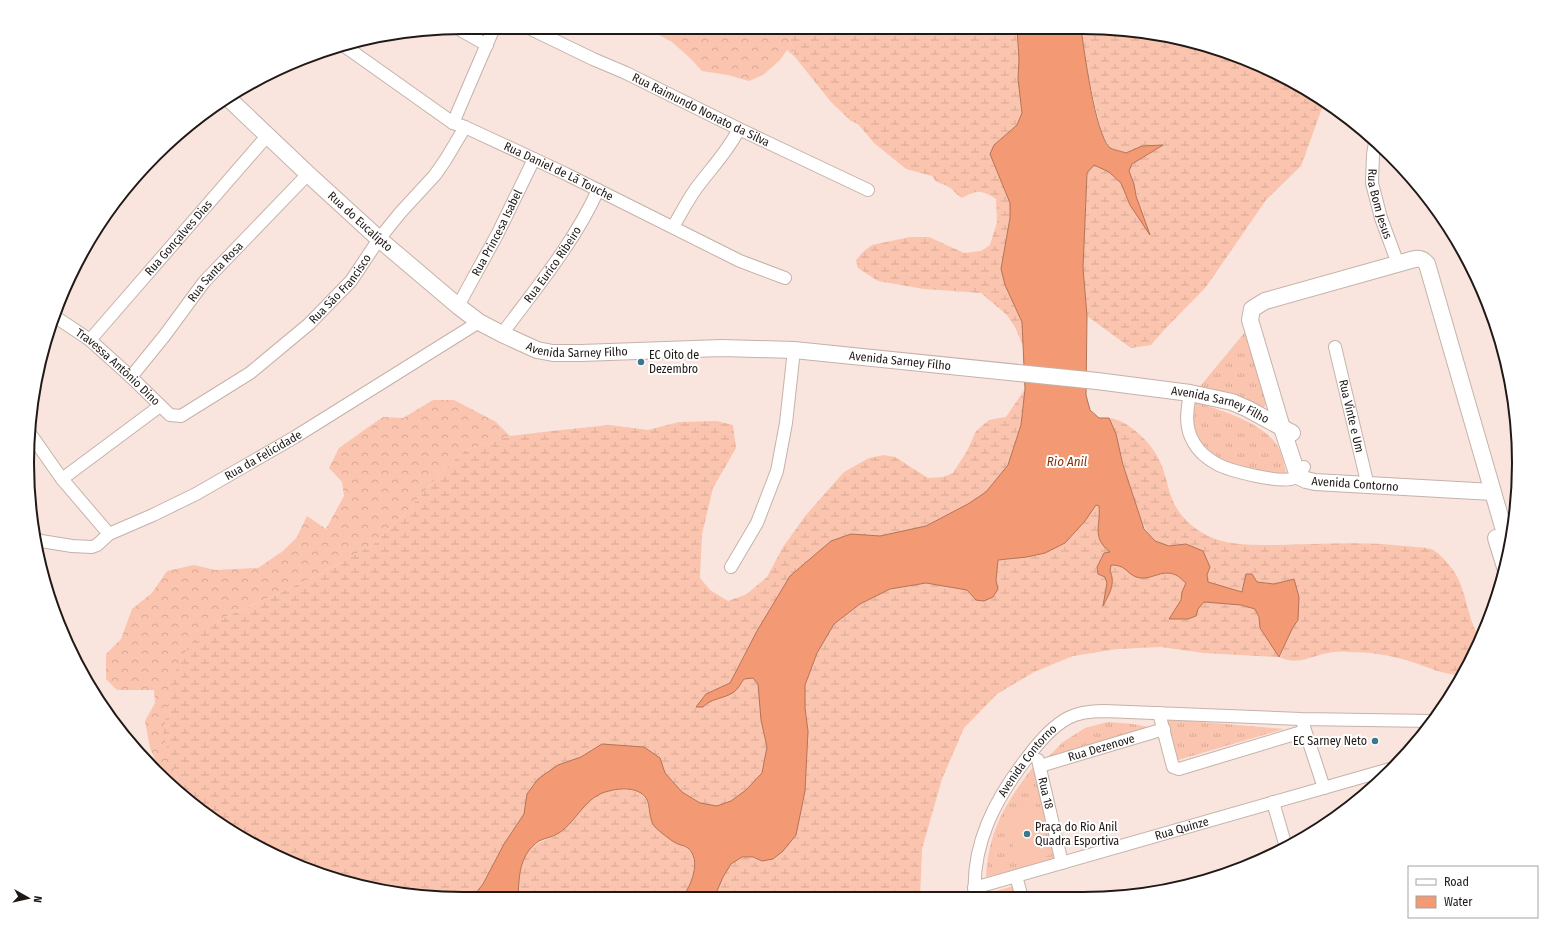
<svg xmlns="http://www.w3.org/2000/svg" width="1546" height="926" viewBox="0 0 1546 926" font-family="'Fira Sans Condensed',sans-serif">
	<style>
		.grass { fill: url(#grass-tufts) }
		.forest { fill: url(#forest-crowns) }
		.wetland { fill: url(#wetland-marsh) }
		.garden { fill: #fac4ae }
		.water { fill: #f39973; stroke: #b47357 }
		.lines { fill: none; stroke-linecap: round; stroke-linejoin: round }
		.minor-casing { stroke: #c5b2aa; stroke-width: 14 }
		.tertiary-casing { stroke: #c5b2aa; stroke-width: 18 }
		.minor { stroke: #fff; stroke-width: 12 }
		.tertiary { stroke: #fff; stroke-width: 16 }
		.poi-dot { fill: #39788d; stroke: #fff; stroke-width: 1.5 }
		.labels { text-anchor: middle; stroke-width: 4; stroke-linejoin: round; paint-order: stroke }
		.street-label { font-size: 12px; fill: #201916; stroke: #fff }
		.poi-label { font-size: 12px; fill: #201916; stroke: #fff; text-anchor: start }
		.water-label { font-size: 13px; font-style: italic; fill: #833309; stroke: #fff }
		.rim { fill: none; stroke: #201916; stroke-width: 2 }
	</style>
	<defs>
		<pattern id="grass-tufts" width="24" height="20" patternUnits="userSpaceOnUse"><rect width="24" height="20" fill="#fac4ae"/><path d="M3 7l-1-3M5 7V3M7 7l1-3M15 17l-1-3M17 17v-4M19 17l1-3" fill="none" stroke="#d6a895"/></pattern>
		<pattern id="forest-crowns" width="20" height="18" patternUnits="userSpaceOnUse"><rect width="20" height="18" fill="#fac4ae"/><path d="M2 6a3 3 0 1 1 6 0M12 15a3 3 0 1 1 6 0" fill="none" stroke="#d6a895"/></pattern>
		<pattern id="wetland-marsh" width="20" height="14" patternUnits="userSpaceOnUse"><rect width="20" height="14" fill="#fac4ae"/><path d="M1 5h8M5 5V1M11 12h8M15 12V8" fill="none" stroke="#d6a895"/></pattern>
	</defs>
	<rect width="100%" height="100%" fill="#f9e5dd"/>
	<path class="grass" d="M1245 332 1266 405 1260 411 1197 390Z
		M1195 402C1220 410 1262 422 1277 445 1282 453 1284 465 1287 475 1256 471 1226 469 1204 445 1196 437 1191 429 1191 418 1191 413 1194 407 1195 402Z
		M1167 719 1284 729 1178 760Z
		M1108 722 1133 724 1153 728 1045 760 1063 742 1085 728Z
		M1033 767 1056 860 986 877C989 829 1005 804 1033 767Z
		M1013 886 1016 898H984V895Z"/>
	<path class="forest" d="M791 29 790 40 795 57 787 50 780 60 763 75 749 81 728 75 702 71 690 58 672 42 650 30Z
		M433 400H454L496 422 510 436 464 451 436 478 407 511 374 544 320 574 215 622 174 769 182 793 163 778 150 748 145 721 155 703 154 690H117L106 679V654L121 639 132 609 152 593 167 571 194 565 215 570 258 568 283 551 297 537 307 516 326 529 344 496 342 482 329 468 339 448 367 428 383 417 403 418Z"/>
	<path class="wetland" d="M1017 28 1019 59 1018 79 1022 113 1017 125 994 145 990 154 1010 203 1014 305 1022 322 1023 346 1015 327 1007 315 981 293 924 289 878 281 858 268 856 260 864 251 872 245 910 237H929L964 253 981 251 990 245 997 222 996 199C982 190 977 190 962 198 955 194 954 190 949 187 941 182 937 185 932 176L906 169 874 143 858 124 851 121 831 102 795 57 790 40 791 29Z
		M1081 28H1112L1223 50 1325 100 1301 166 1266 200 1206 287 1164 330 1151 345 1131 348 1087 316 1083 268 1087 173 1094 165 1109 172 1121 183 1130 205 1149 233 1136 196 1134 184 1129 171 1132 164 1162 145 1142 146 1126 153 1110 148 1102 135 1084 58Z
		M1025 389 1021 425 1008 465 986 492 968 504 926 526 880 536 851 534 831 541 790 576 745 653 730 683 721 688 709 701C727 697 733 694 744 679L753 678 759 684 761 720 767 747 762 773 746 790 731 801 717 806 700 803 682 792 665 773 660 758 602 744 581 757 558 765 527 794 524 814 504 844 483 884 472 898H434L323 876 221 825 182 793 163 735 172 679 189 645 215 622 320 574 374 544 407 511 436 478 464 451 510 436 561 430 610 425 648 430 679 422 717 421 733 425 736 448 713 488 702 534 700 578 710 590 728 601 747 594 767 577 783 547 806 515 844 472 869 458 884 455 895 457 928 478 943 477 953 473 967 451 976 431 989 420 1006 417Z
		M1109 418C1129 420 1154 445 1161 464 1167 478 1168 493 1176 507 1183 519 1193 528 1206 535 1227 546 1254 545 1277 545 1320 544 1362 541 1404 546 1413 547 1423 547 1431 549 1437 551 1445 560 1449 565 1468 586 1465 617 1481 640L1462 675C1444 675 1428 667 1412 662 1391 655 1370 652 1348 652 1340 651 1331 652 1323 654 1307 658 1297 665 1279 657L1204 653 1161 647 1117 649 1073 656 1034 672 997 694 964 728 942 779 922 849 920 898H714C724 874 731 847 762 861L803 804 805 791 808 731 805 708V685L817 653 834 624 860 604 890 589 926 583 967 590 976 600 998 589 996 580 998 560C1020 558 1044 556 1064 543 1072 537 1088 514 1096 505L1099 506C1100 523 1094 540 1111 552L1104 553 1097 567 1105 577 1107 583 1112 576 1110 571 1111 565 1123 566 1129 571 1146 578 1167 573 1176 575 1186 583 1182 592 1181 600 1169 618 1198 609 1204 602 1241 605 1255 609 1259 617 1260 628 1280 657 1293 627 1298 620 1294 579 1274 584 1257 582 1252 574H1247L1242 592 1208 582 1207 575 1210 567 1186 544C1175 545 1166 547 1156 541 1138 532 1122 456 1116 435 1114 429 1111 424 1109 418Z
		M626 790C629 790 635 790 638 791 651 798 647 816 655 826 658 830 671 841 676 843 679 845 684 846 687 848 702 859 690 887 682 898H518C519 883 518 863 528 851 538 840 550 840 560 833 573 822 582 805 596 795 604 790 616 790 626 790Z"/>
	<path class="garden" d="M1035 804 1050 855 1018 864 1004 813Z"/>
	<path class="water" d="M1017 28H1081C1084 51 1095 132 1109 147 1112 150 1121 151 1126 153L1142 146 1163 145 1132 164 1129 171 1134 184 1136 196 1150 235 1130 205 1121 183 1109 172 1094 165 1087 173 1083 268 1087 316 1086 395 1090 410 1099 418H1109L1116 434 1123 465 1144 529 1155 541 1169 546 1186 544 1203 551 1210 567 1207 575 1208 582 1242 592 1246 574H1252L1257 582 1274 584 1294 579 1299 597 1298 620 1293 627 1279 657 1260 628 1259 617 1255 609 1241 605 1204 602 1198 609 1196 616 1188 619H1169L1181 600 1182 592 1186 583C1183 581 1180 577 1176 575 1162 568 1150 582 1136 577 1125 572 1126 565 1111 565L1110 571C1116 584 1109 594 1103 606L1107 583 1105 577 1098 574 1097 567 1104 553 1110 552C1091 537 1101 526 1099 506L1096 505 1085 521 1065 543 1045 553 1027 557 998 560 996 580 998 589 993 597 984 601 976 600 967 590 926 583 890 589 860 604 834 624 817 653 805 685V708L808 731 805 791 796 835 783 851 773 859 762 861 753 857H742L731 864 723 877 714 898H682C691 886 702 860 688 848 684 845 678 845 674 842 669 839 659 831 655 827 648 819 651 806 646 798 639 787 620 788 609 791 585 796 578 820 559 833 553 837 545 838 539 841 519 854 519 877 518 898H472L483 884 504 844 524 814 527 794 538 779 558 765 581 757 602 744 644 747 660 758 665 773 682 792 700 803 717 806 731 801 746 790 762 773 767 747 761 720 758 684 753 678 744 679C741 683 738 689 734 692 724 699 711 698 703 707H696L706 694 730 683 757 631 790 576 831 541 851 534 880 536 926 526 968 504 986 492 1008 465 1021 425 1025 389 1022 322 1005 285 1001 269 1010 218V203L990 154 994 145 1017 125 1022 113 1018 79 1019 59Z"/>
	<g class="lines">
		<defs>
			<g id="minor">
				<path id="s1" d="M533 30 593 59 626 73 739 129 868 190"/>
				<path d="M462 31 487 45"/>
				<path id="s2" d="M343 45 453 123 465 127 564 173 740 261 785 278"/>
				<path d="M453 123 493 30"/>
				<path id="s3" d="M1375 142 1373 155 1372 183 1381 218 1398 264"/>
				<path d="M673 227C682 212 690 195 701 182 715 164 729 149 739 129"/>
				<path id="s4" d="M458 306 498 233 534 159"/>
				<path id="s5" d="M54 316 90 340 131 377 170 415 181 416 250 373 309 324 351 281 379 239 400 213 435 175 446 159 465 127"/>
				<path id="s6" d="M502 334C536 288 574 243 598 190"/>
				<path id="s7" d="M90 340 267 136"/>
				<path id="s8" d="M1335 347 1368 486"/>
				<path id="s9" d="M131 377 165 335 204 282 308 174"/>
				<path d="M1190 393C1187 411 1184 427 1194 443 1199 452 1208 459 1217 464 1230 471 1281 484 1294 478 1299 476 1301 471 1304 467"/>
				<path d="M29 432 62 479 109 534"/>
				<path d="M62 479 160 406"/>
				<path id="s10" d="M34 538 41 541 72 546 92 547 97 545 109 534 153 515 196 494 295 437 479 322"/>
				<path d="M731 567 757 523 777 471 786 423 794 350"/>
				<path d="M1159 713 1173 767 1179 769 1305 731"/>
				<path d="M1303 724 1324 788"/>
				<path id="s11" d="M1038 760 1062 863"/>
				<path id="s12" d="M1040 766 1164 729"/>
				<path d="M1273 802 1286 847"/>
				<path d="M1016 876 1022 898"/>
				<path id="s13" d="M974 888 1390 769"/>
				<path id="s14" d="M975 898C971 845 995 799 1027 758 1038 743 1051 727 1068 718 1079 712 1091 711 1104 711L1301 719 1432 721"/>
			</g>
			<g id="tertiary">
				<path id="s15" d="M228 98 308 174 379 239 458 306 479 322 502 334 537 350 553 353H581L722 348 794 350 1097 381 1190 393 1232 402 1248 409 1292 433"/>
				<path d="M1493 492 1315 482 1306 480 1298 476 1282 428 1250 320 1252 309 1265 301 1411 260C1419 258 1422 258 1427 264L1510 551"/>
				<path d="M1496 538 1505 567"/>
			</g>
		</defs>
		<use href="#minor" class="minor-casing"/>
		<use href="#tertiary" class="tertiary-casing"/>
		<use href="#minor" class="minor"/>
		<use href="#tertiary" class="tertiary"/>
	</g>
	<g class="poi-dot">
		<circle cx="641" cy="362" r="4"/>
		<circle cx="1375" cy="741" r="4"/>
		<circle cx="1027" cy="834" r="4"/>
	</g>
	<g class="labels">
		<g class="street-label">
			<text dy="4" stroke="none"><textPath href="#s1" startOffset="186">Rua Raimundo Nonato da Silva</textPath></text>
			<text dy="4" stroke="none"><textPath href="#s2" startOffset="251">Rua Daniel de Lã Touche</textPath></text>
			<text dy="4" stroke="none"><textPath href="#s3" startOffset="63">Rua Bom Jesus</textPath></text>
			<text dy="4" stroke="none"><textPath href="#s15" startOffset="181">Rua do Eucalípto</textPath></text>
			<text dy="4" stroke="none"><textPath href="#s4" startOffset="83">Rua Princesa Isabel</textPath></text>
			<text dy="4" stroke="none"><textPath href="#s7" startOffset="135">Rua Gonçalves Dias</textPath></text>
			<text dy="4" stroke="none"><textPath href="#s6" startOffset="86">Rua Euríco Ribeiro</textPath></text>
			<text dy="4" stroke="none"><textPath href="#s9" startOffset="135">Rua Santa Rosa</textPath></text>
			<text dy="4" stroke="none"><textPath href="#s5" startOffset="369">Rua São Francisco</textPath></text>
			<text dy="4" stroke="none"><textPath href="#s15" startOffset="441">Avenida Sarney Filho</textPath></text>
			<text dy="4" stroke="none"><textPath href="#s15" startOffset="765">Avenida Sarney Filho</textPath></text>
			<text dy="4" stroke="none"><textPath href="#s5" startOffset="82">Travessa Antônio Dino</textPath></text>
			<text dy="4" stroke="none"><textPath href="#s15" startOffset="1089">Avenida Sarney Filho</textPath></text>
			<text dy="4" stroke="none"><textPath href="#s8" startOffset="71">Rua Vinte e Um</textPath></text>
			<text dy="4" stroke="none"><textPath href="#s10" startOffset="254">Rua da Felicidade</textPath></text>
			<text transform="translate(1355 484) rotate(4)" y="4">Avenida Contorno</text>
			<text dy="4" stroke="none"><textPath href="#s12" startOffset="64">Rua Dezenove</textPath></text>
			<text dy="4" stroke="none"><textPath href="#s14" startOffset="151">Avenida Contorno</textPath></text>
			<text dy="4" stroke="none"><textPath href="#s11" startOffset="34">Rua 18</textPath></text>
			<text dy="4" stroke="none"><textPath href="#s13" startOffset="216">Rua Quinze</textPath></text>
		</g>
		<g class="poi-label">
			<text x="649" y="359">EC Oito de<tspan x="649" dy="14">Dezembro</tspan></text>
			<text x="1367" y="745" text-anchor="end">EC Sarney Neto</text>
			<text x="1035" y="831">Praça do Rio Anil<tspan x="1035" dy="14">Quadra Esportiva</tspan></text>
		</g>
		<g class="water-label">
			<text x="1067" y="466">Rio Anil</text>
		</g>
	</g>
	<path d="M0 0H1546V926H0ZM463 34H1083A429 429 0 0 1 1512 463V463A429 429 0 0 1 1083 892H463A429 429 0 0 1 34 463V463A429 429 0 0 1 463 34Z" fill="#fff" fill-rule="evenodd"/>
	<path class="rim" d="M463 34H1083A429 429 0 0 1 1512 463V463A429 429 0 0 1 1083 892H463A429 429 0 0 1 34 463V463A429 429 0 0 1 463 34Z"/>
	<rect x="1408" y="866" width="130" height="52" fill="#ffffff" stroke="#a6a3a2"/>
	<rect x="1416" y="879" width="20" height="6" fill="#ffffff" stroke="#a6a3a2"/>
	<text x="1444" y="886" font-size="12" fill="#201916">Road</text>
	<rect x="1416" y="896" width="20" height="12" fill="#f39973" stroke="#a6a3a2"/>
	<text x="1444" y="906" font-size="12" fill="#201916">Water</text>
	<g transform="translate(28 898) rotate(98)" stroke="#ffffff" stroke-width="3" paint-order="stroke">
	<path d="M0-3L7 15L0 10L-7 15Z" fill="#201916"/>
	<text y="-6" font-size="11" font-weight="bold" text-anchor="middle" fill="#201916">N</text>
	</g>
</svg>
